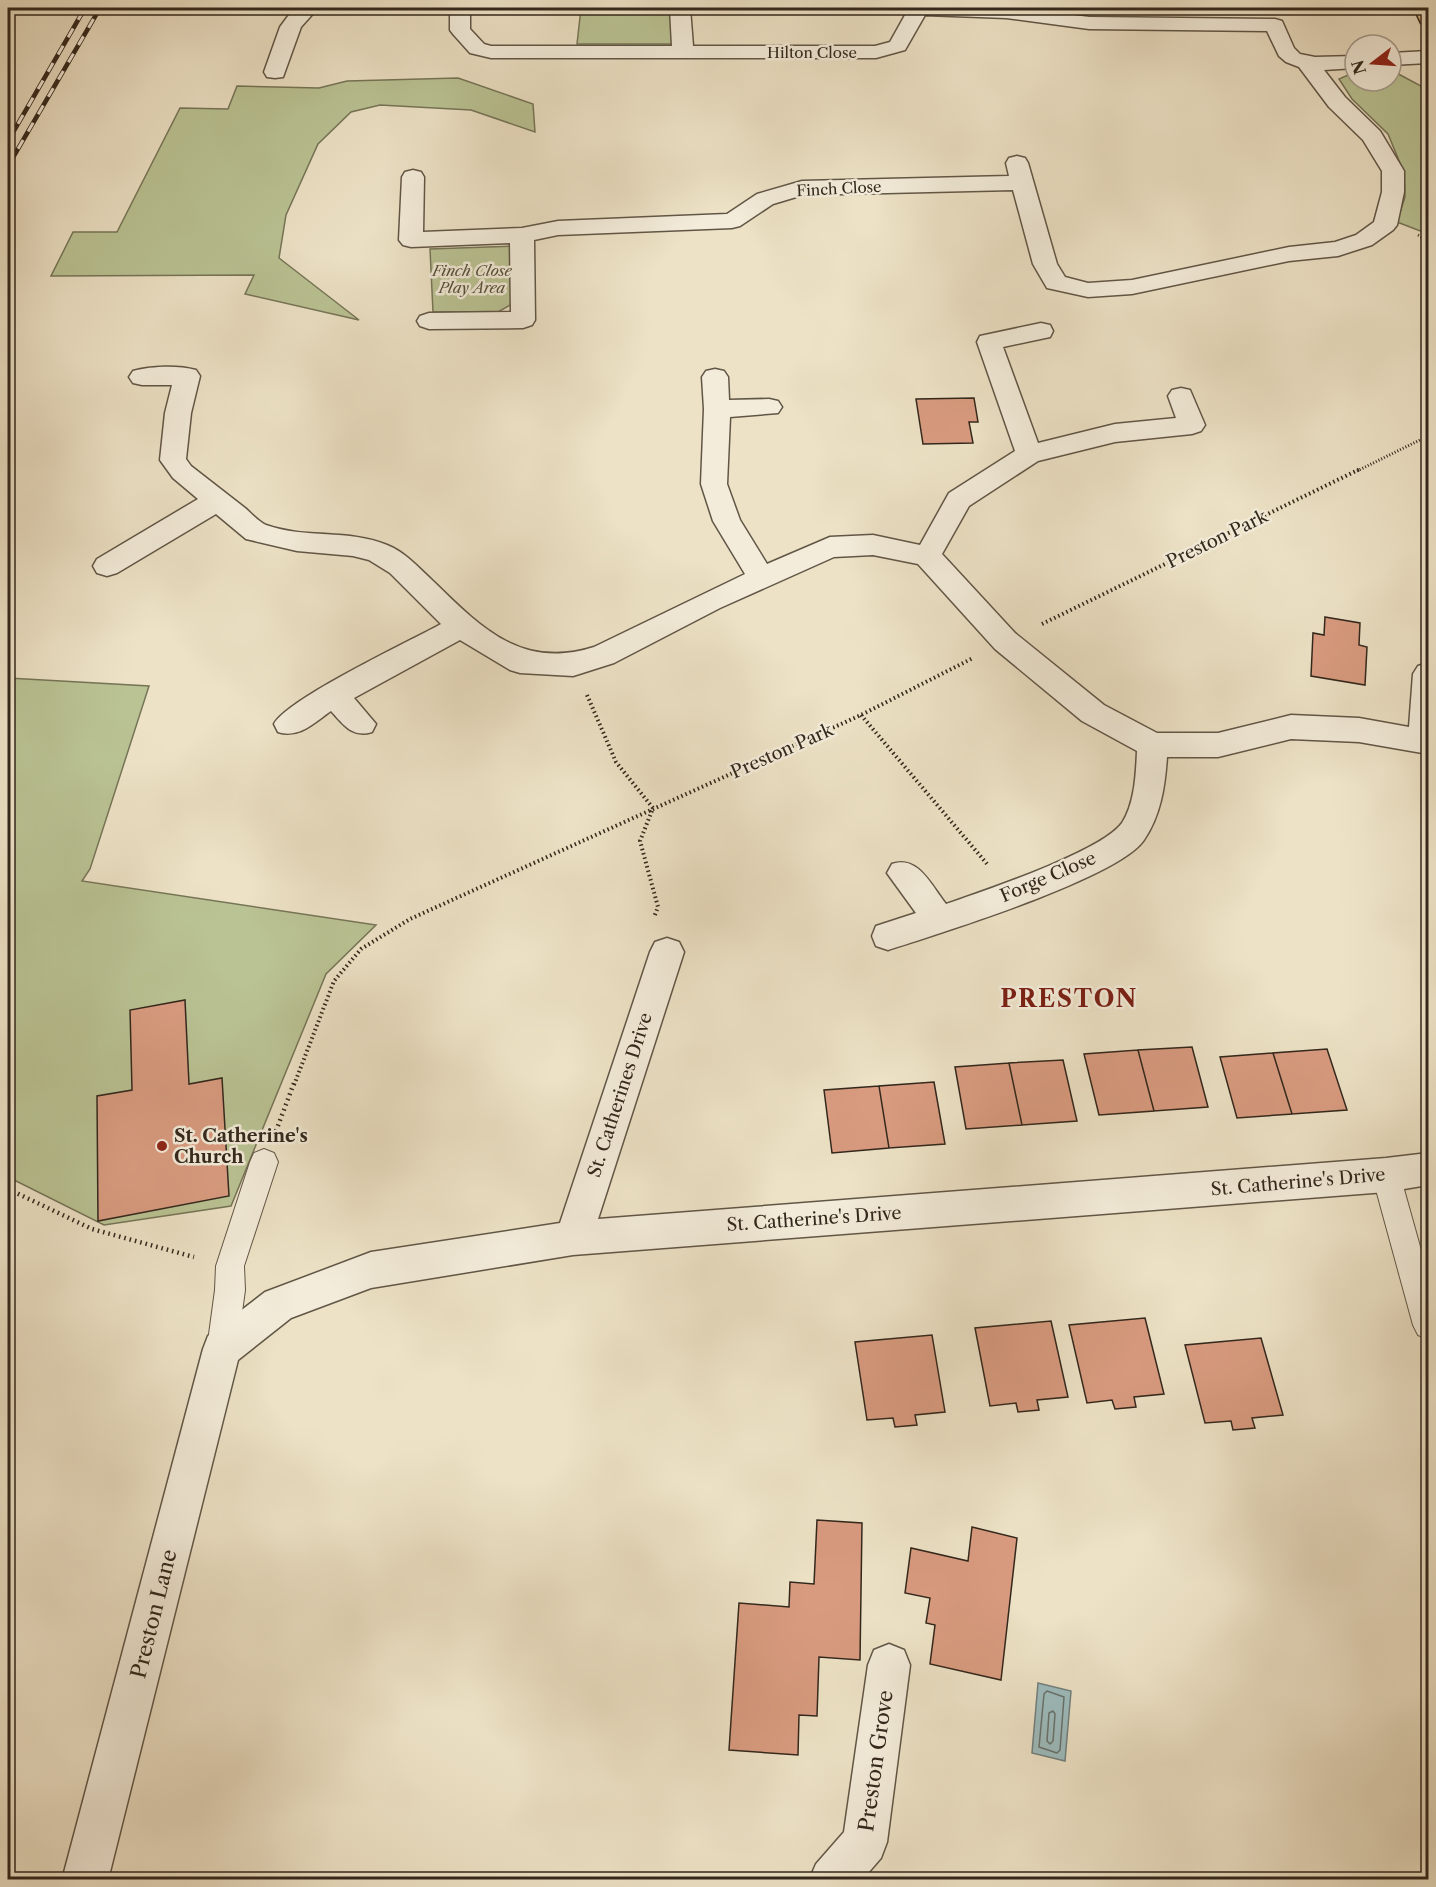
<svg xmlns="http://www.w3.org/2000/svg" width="1436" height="1887" viewBox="0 0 1436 1887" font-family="'Libre Caslon Text',serif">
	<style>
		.green { fill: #bac394; stroke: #767558; stroke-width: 1.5 }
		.water { fill: #9dbcbe; stroke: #72807d; stroke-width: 1.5 }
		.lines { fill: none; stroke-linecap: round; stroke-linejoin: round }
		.shore { stroke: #68726d; stroke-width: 1.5 }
		.building { fill: #d99b80; stroke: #32271c; stroke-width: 1.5 }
		.service-casing { stroke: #615646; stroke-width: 2 }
		.minor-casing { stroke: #615646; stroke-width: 3 }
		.primary-casing { stroke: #32271c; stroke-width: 3 }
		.path-far2 { stroke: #32271c; stroke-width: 3; stroke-dasharray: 1 2; stroke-linecap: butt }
		.path-far1 { stroke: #32271c; stroke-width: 4; stroke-dasharray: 1.5 3; stroke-linecap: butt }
		.path { stroke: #32271c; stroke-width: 4.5; stroke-dasharray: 1.5 4; stroke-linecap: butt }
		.service { fill: #f3ecda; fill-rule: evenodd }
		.minor { fill: #f3ecda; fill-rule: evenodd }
		.primary { fill: #e6c183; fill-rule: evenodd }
		.rail-casing { stroke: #32271c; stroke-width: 4.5 }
		.rail { stroke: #f3ecda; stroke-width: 3; stroke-dasharray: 10; stroke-linecap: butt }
		.poi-dot { fill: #8f2418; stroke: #f3ecda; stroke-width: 2 }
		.labels { text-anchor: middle; stroke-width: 5; stroke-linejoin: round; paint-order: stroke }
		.far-street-label { font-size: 15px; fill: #32271c; stroke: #f3ecda }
		.far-park-label { font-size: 15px; font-style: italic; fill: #544e3a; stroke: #f3ecda }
		.street-label { font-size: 18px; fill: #32271c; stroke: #f3ecda }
		.poi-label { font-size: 18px; font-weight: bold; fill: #32271c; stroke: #f3ecda; text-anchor: start }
		.near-street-label { font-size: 21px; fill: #32271c; stroke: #f3ecda }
		.district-label { font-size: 24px; font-weight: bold; letter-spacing: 1.5px; fill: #7a1f14; stroke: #f3ecda }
	</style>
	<rect width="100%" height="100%" fill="#ede2c6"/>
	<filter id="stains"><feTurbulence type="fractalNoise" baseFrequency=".00333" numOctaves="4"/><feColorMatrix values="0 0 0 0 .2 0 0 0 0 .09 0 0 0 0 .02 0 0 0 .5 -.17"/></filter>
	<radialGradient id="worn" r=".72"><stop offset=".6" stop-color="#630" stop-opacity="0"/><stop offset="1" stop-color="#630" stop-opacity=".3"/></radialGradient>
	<path class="green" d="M581 8H674L676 44H577Z
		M1391 70 1421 86 1428 103V234L1397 222 1405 197 1404 173 1388 134 1352 99 1339 79 1355 72V81H1391Z
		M458 78 533 104 535 132 471 110 380 105 351 112 318 144 286 215 279 258 359 320 245 294 254 275 51 276 73 232H117L180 108 228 109 237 86 319 88 347 81Z
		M515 246 512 304 498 312H433L430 249Z
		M8 678 149 686 90 869 82 881 376 925 326 974 231 1206 104 1225 8 1177Z"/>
	<path class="water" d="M1038 1683 1071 1691 1065 1761 1032 1753Z"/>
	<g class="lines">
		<path class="shore" d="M1047 1691 1064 1697 1060 1750 1057 1753 1039 1747 1044 1694Z
			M1053 1711 1055 1714 1053 1741 1050 1744 1047 1741 1049 1713Z"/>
	</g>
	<path class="building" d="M974 398 978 422H969L973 443 923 444 916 399Z
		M1325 617 1360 623 1359 645 1367 647 1365 685 1311 676 1313 633 1324 635Z
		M185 1000 189 1084 222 1078 229 1196 98 1221 97 1096 132 1090 130 1010Z
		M1192 1047 1208 1107 1154 1111 1138 1050Z
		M1327 1049 1347 1110 1292 1114 1273 1053Z
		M1138 1050 1154 1111 1099 1115 1084 1054Z
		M1273 1053 1292 1114 1237 1118 1220 1057Z
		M1063 1060 1077 1121 1022 1125 1009 1063Z
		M1009 1063 1022 1125 966 1129 955 1067Z
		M934 1082 945 1144 889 1148 879 1086Z
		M879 1086 889 1148 832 1153 824 1090Z
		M1145 1318 1164 1394 1134 1397 1136 1407 1115 1409 1112 1400 1087 1403 1069 1325Z
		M1051 1321 1068 1397 1037 1400 1039 1410 1018 1412 1016 1403 990 1406 975 1328Z
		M932 1335 945 1412 915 1415 917 1425 895 1427 893 1418 867 1420 855 1342Z
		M1261 1338 1283 1415 1252 1418 1255 1428 1233 1430 1231 1421 1205 1423 1185 1345Z
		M817 1520 862 1523 860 1660 819 1657 817 1716 799 1715 798 1755 729 1750 739 1603 789 1607 790 1582 814 1584Z
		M972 1527 1017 1538 1001 1680 930 1664 935 1625 926 1623 930 1598 905 1593 911 1548 968 1561Z"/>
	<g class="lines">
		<defs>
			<path id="service" d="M264 1149 274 1153 278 1162 244 1266 245 1290 237 1349 232 1359 222 1363 212 1359 207 1349 215 1290 216 1266 250 1162 254 1153Z
				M1386 1162 1396 1166 1400 1175 1428 1275V1339L1418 1335 1413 1325 1372 1175 1376 1166Z"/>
			<path id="minor" d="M294 8H318L301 27 283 77 275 78 267 77 264 72 280 27Z
				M450 8H470V29L484 44 491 46H672L670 8H690L693 46H875L890 42 909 8H1019L1089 17 1275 19 1282 21 1294 48 1300 54 1315 57 1355 56V68L1324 70 1345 97 1380 131 1404 171V192L1397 225 1393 230 1372 245 1338 256 1289 261 1132 294 1088 297 1047 288 1033 264 1013 190 803 195 773 204 740 226 732 228 558 235 534 240 535 320 532 325 523 328 429 329 420 326 417 321 420 316 429 313 511 312 510 243 411 247 403 245 399 240 402 177 405 172 413 170 421 172 424 177 423 232 522 228 558 221 727 214 757 194 802 181 1009 176 1006 163 1009 158 1017 156 1025 158 1028 163 1057 264 1065 277 1088 283 1132 280 1289 247 1335 242 1356 235 1374 222 1382 192V171L1363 140 1329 107 1299 67 1286 62 1279 56 1267 31 1089 29 1006 18 925 15 905 50 876 58H491L470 53 453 34 450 30Z
				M1428 51V63L1391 65V53Z
				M1041 323 1050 325 1053 331 1050 337 1003 347 1038 443 1115 424 1176 418 1168 396 1172 390 1181 388 1190 390 1205 425 1201 431 1192 434 1115 442 1038 461 969 506 942 554 1015 633 1104 705 1157 733H1218L1291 715 1359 718 1409 727 1413 674 1418 666 1428 663V754L1359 742 1291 739 1218 757H1167C1165 786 1161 815 1144 840 1119 878 937 934 888 950L876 946 872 936 876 926 916 913 887 873 892 864C918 855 931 885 946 904 983 891 1101 852 1122 823 1135 803 1136 773 1137 751L1082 721 995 649 918 564 873 555 834 557 720 608 614 663 573 676 520 673 510 670 460 640 354 698 376 724 372 732C352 738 344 725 331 711 315 722 299 739 278 732L274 724C287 699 410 641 441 624L390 573 369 560 353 556 297 551 246 539 216 514 117 573 107 576 97 573 93 566 97 559 198 499 173 478 160 460 165 413 172 385H142L133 383 129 377 133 371C151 366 178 365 196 370L200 376 191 413 186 459 191 466C209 480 227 494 245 508 251 513 259 522 266 525 305 539 349 529 387 545 405 552 419 568 433 581 481 628 522 670 594 647L745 574 713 521 701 484 704 409 702 377 706 371 715 369 724 371 728 377 729 400 769 399 778 401 782 407 778 413 730 417 727 484 740 520 767 564 830 537 873 535 920 545 949 493 1015 451 977 342 980 336Z
				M667 938 679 942 684 952 598 1219 1386 1158 1428 1153V1185L1386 1192 573 1255 371 1288 291 1318 238 1360 108 1880H62L203 1349 208 1336 265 1292 371 1252 560 1223 650 952 655 942Z
				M889 1644 904 1650 910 1665 887 1842 881 1858 862 1880H809L816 1864 844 1832 868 1665 874 1650Z"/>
			<path id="primary" d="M1414 8H1428V25L1421 23Z"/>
		</defs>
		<use href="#service" class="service-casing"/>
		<use href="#minor" class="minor-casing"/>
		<use href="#primary" class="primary-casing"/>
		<path class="path-far2" d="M1418 235 1428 240
			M1357 471 1428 436"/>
		<path class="path-far1" d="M1042 624 1360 469
			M587 695 616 762 653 808 640 841 658 907 654 917
			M861 715 988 865
			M294 1085 334 981 361 949 410 919 861 715 973 658"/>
		<path class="path" d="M276 1131 294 1083
			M8 1189 92 1229 194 1257"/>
		<use href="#service" class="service"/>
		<use href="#minor" class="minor"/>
		<use href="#primary" class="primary"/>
		<defs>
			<path id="rail" d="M8 141 85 8
				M8 166 100 8"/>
		</defs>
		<use href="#rail" class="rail-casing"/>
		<use href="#rail" class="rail"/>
	</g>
	<circle class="poi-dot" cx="162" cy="1146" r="6"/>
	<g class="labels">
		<g class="far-street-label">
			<text x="812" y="58">Hilton Close</text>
			<text transform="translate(839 189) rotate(-3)" y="5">Finch Close</text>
		</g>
		<g class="far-park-label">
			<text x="472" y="276">Finch Close<tspan x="472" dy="17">Play Area</tspan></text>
		</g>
		<g class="street-label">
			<text transform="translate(1217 539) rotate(-26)" y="6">Preston Park</text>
			<text transform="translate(782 751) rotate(-24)" y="6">Preston Park</text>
			<text transform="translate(1048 877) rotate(-23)" y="6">Forge Close</text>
			<text transform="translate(620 1095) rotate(-72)" y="6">St. Catherines Drive</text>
			<text transform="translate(1298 1182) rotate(-5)" y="6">St. Catherine's Drive</text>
			<text transform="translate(814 1219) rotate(-4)" y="6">St. Catherine's Drive</text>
		</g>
		<g class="poi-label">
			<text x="174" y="1142">St. Catherine's<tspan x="174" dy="21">Church</tspan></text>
		</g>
		<g class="near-street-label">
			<text transform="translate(154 1614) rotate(-76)" y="7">Preston Lane</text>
			<text transform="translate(876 1761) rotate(-82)" y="7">Preston Grove</text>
		</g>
		<g class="district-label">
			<text x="1069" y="1007">PRESTON</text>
		</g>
	</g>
	<rect width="1436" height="1887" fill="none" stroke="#ede2c6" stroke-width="30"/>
	<rect x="9" y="9" width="1418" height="1869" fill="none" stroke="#32271c" stroke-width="3"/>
	<rect x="15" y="15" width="1406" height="1857" fill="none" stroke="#32271c" stroke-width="1.5"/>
	<g transform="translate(1373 63) rotate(253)"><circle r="28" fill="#f3ecda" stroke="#a69d8e" stroke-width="1.5"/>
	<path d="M0-4.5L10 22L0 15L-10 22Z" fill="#8f2418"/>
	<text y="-9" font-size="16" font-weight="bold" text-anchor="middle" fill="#32271c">N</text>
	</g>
	<rect width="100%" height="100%" filter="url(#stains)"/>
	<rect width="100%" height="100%" fill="url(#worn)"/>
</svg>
